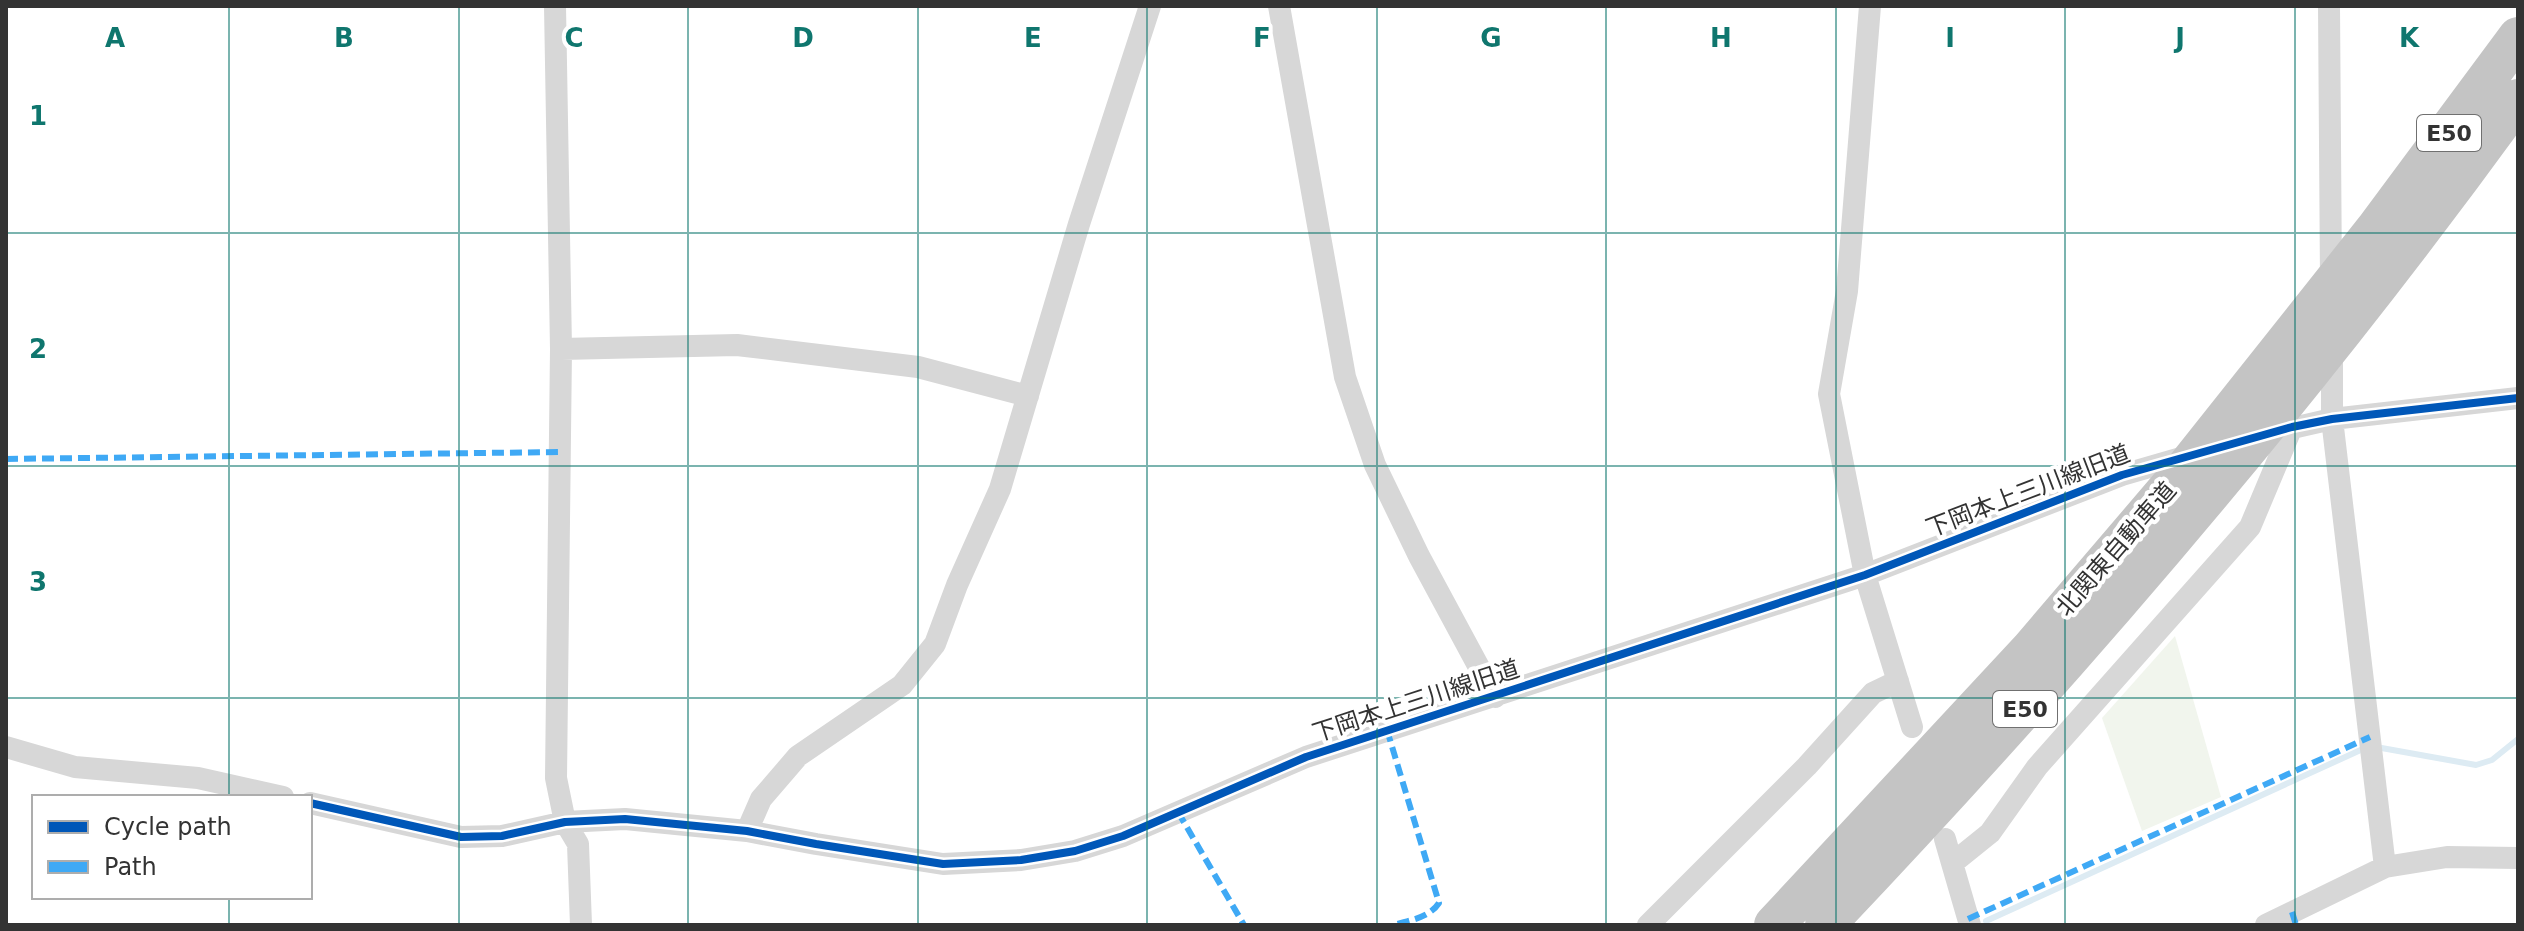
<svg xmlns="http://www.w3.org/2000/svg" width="2524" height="931" viewBox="0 0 2524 931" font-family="'DejaVu Sans','Noto Sans JP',sans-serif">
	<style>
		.green { fill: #f1f5ed }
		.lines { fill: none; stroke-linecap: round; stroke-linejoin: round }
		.stream { stroke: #ddebf3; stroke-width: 6 }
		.minor { stroke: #d7d7d7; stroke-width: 22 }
		.motorway { stroke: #c4c4c4; stroke-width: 40 }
		.quiet { stroke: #3fa9f5; stroke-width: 6; stroke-dasharray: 12 6; stroke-linecap: butt }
		.cycleway-casing { stroke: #fff; stroke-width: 13 }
		.cycleway { stroke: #0057b8; stroke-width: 8 }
		.grid { fill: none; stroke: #0f766e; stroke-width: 2; stroke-opacity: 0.55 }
		.labels { text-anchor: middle; stroke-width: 8; stroke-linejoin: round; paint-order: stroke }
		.shield { fill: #fff; stroke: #707070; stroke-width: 2 }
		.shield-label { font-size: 22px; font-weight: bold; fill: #333 }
		.street-label { font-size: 24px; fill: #333; stroke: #fff }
		.grid-label { font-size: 26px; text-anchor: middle; font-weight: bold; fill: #0f766e; stroke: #fff; stroke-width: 8; stroke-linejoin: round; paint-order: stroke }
	</style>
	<rect width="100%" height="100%" fill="#fff"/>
	<path class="green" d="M2175 636 2221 797 2142 831 2102 718Z"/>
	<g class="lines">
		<path class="stream" d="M2376 747 2476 765 2492 760 2518 739
			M1986 921 2365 748"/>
		<path class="minor" d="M555 6 561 349 556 778 565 822 578 844 581 925
			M1279 6 1345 377 1375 465 1419 556 1495 697
			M1870 6 1847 291 1829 394 1865 575 1912 727
			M2329 6 2331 281
			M2332 347V419L2385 867
			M561 349 737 345 918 367 1028 396
			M2262 435 2332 419 2518 398
			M6 747 75 767 198 778 283 797
			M310 803 461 837 502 836 565 822 625 819 747 831 816 844 943 864 1021 860 1075 851 1123 836 1306 757 1865 575 2122 475 2191 455
			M747 831 761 799 798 756 902 685 935 644 957 585 1000 489 1079 224 1150 6
			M1945 839 1970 925
			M1954 862 1990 833 2037 767 2250 527 2292 427
			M1648 925 1807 766 1873 693 1898 681
			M2266 925 2385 867 2447 857 2518 858"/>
		<path class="motorway" d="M1774 925 2030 650 2188 465 2377 227 2518 37
			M1825 925C2073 664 2307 391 2518 99"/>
		<path class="quiet" d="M6 459 560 452
			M1387 730 1439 903C1429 918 1410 920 1394 925
			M1178 812 1244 925
			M2292 912 2296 925
			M1968 919 2370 737"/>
		<defs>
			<path id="cycleway" d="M310 803 461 837 502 836 565 822 625 819 747 831 816 844 943 864 1021 860 1075 851 1123 836 1306 757 1865 575 2122 475 2292 427 2332 419 2518 398"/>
		</defs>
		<use href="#cycleway" class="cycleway-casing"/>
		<use href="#cycleway" class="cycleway"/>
	</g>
	<path class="grid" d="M229 6V797M459 6V925M688 6V925M918 6V925M1147 6V925M1377 6V925M1606 6V925M1836 6V925M2065 6V925M2295 6V925M6 233H2518M6 466H2518M6 698H2518M229 897V925"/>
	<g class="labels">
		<g class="shield">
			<rect x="2417" y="115" width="64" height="36" rx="6"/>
			<rect x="1993" y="691" width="64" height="36" rx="6"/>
		</g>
		<g class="shield-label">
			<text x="2449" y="141">E50</text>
			<text x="2025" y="717">E50</text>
		</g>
		<g class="street-label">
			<text transform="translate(2028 491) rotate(-21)" y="8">下岡本上三川線旧道</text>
			<text transform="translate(2116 549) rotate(-49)" y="8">北関東自動車道</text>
			<text transform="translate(1416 701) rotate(-18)" y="8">下岡本上三川線旧道</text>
		</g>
	</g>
	<g class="grid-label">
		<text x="115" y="47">A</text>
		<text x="344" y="47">B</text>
		<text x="574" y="47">C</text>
		<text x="803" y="47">D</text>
		<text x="1033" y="47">E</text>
		<text x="1262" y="47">F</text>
		<text x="1491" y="47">G</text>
		<text x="1721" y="47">H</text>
		<text x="1950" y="47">I</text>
		<text x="2180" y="47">J</text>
		<text x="2409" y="47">K</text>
		<text x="38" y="125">1</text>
		<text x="38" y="358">2</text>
		<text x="38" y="591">3</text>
	</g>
	<rect width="2524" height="931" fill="none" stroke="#333333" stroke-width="16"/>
	<rect x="32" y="795" width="280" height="104" fill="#ffffff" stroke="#adadad" stroke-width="2"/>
	<rect x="48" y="821" width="40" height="12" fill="#0057b8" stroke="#adadad" stroke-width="2"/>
	<text x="104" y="835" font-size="24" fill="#333333">Cycle path</text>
	<rect x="48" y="861" width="40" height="12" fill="#3fa9f5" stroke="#adadad" stroke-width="2"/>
	<text x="104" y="875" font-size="24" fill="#333333">Path</text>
</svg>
